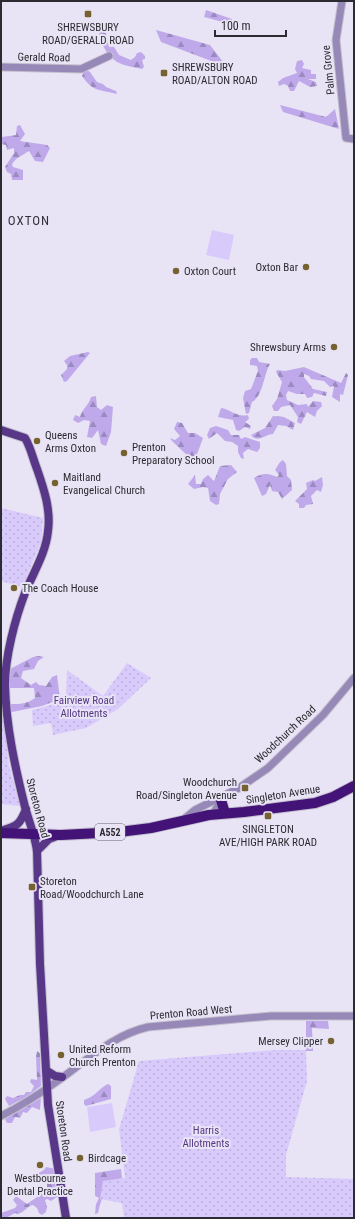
<svg xmlns="http://www.w3.org/2000/svg" width="355" height="1219" viewBox="0 0 355 1219" font-family="'Roboto Condensed',sans-serif">
	<style>
		.grass { fill: #d9cafc }
		.forest { fill: url(#forest-firs) }
		.park { fill: url(#park-dots) }
		.lines { fill: none; stroke-linecap: round; stroke-linejoin: round }
		.minor-casing { stroke: #c3bfce; stroke-width: 9 }
		.major-casing { stroke: #c3bfce; stroke-width: 10 }
		.highway-casing { stroke: #c3bfce; stroke-width: 12 }
		.minor { stroke: #9789b7; stroke-width: 7 }
		.major { stroke: #583789; stroke-width: 8 }
		.highway { stroke: #431377; stroke-width: 10 }
		.poi-dot { fill: #766130; stroke: #e9e4f5; stroke-width: 1.5 }
		.labels { text-anchor: middle; stroke-width: 4; stroke-linejoin: round; paint-order: stroke }
		.shield { fill: #e9e4f5; stroke: #65626c; stroke-width: 1 }
		.shield-label { font-size: 10px; font-weight: bold; fill: #2c2b31 }
		.poi-label { font-size: 11px; fill: #2c2b31; stroke: #e9e4f5; text-anchor: start }
		.street-label { font-size: 11px; fill: #2c2b31; stroke: #e9e4f5 }
		.park-label { font-size: 11px; fill: #553784; stroke: #e9e4f5 }
		.quarter-label { font-size: 13px; letter-spacing: 1px; fill: #34303d; stroke: #e9e4f5 }
	</style>
	<defs>
		<pattern id="forest-firs" width="22" height="20" patternUnits="userSpaceOnUse"><rect width="22" height="20" fill="#bfa9eb"/><path d="M5 1l3.5 6h-7zM16 11l3.5 6h-7z" fill="#9b8abf"/></pattern>
		<pattern id="park-dots" width="8" height="8" patternUnits="userSpaceOnUse"><rect width="8" height="8" fill="#d9cafc"/><path d="M2 2h.1M6 6h.1" fill="none" stroke="#baaed8" stroke-width="1.8" stroke-linecap="round"/></pattern>
	</defs>
	<rect width="100%" height="100%" fill="#e9e4f5"/>
	<path class="grass" d="M212 230 234 235 229 260 206 255Z
		M112 1103 116 1127 90 1132 87 1107Z"/>
	<path class="forest" d="M206 10 232 19 230 24 204 17Z
		M98 22H101L102 30 106 33 109 47H114L119 55 131 60 135 57 137 53 141 52 145 56V59L142 60 144 67 142 69C134 67 124 66 117 62 104 54 98 37 98 22Z
		M156 30 210 45 227 67 161 42Z
		M302 60 304 64 302 68 311 70V74H316V79H308L316 82 317 86 310 87 299 81 294 91H290L288 86 284 84 279 86 278 82 283 78 297 73 295 69 297 61Z
		M85 69 90 72 97 82 103 84 106 87 116 91 117 94C99 89 94 93 82 76Z
		M280 105 326 117 335 109 339 129 283 112Z
		M20 125 25 134 20 141 47 145 50 148 43 162 35 161 29 151 16 159 12 164 13 167 23 170V180H12L11 174 7 172 5 167 14 153V148L7 150 6 145 1 144 2 137 16 135 17 126Z
		M88 352 90 353 67 381 64 382 61 375 67 369V365L64 361 70 356Z
		M252 358H257L259 362 270 364C264 373 263 397 252 402L249 413 246 414 243 398 245 391 251 389 258 371 257 366 250 365V360Z
		M304 367 341 383 346 373 348 375 343 395 340 394V402L332 397 334 386 330 387 324 381 311 379 309 376 304 374V377L313 389 327 392 326 396 314 393 312 397 307 398 305 394H297L288 391 286 395 287 400 298 405 307 404 308 407 313 401 321 402 322 406 317 411 315 417 307 412 301 424 297 422 298 417 290 405 281 407 278 411H274L272 406 277 399 282 382 276 372 277 370 285 371Z
		M96 396 97 407 101 410 107 405 113 407 111 432 106 446 101 444 98 430 92 438 87 437 90 421 84 420 78 423 73 420 75 415 80 417C82 409 89 405 91 397Z
		M221 408C230 409 238 418 248 415L249 419 245 422 251 426 250 429 245 427 239 431 236 430 233 420 218 417Z
		M273 416 284 417 295 423 293 430 286 426 278 425 273 434C265 434 258 444 251 435L265 428Z
		M177 422 182 423 188 433H195L203 438 196 457 190 458 172 441 170 438 175 440 180 436 174 429Z
		M216 426 228 430 231 435H239L241 439 245 437 260 442V448L257 452 248 449 243 453 244 459 241 458 238 452V446L232 442 225 441 217 433 209 439 207 435 210 428Z
		M283 460 286 464 287 476 291 480 292 490 282 499 278 492 272 491 270 485 266 494 262 496 254 478C262 473 268 473 277 477L279 475 275 470 280 462Z
		M231 465 237 472 228 479 220 494 219 504 216 505 210 501 208 488 203 487 194 489 188 484 195 475 196 484H201L203 479 208 475 214 481 220 466Z
		M322 477 323 485 321 492 317 490 311 496 313 504 306 505 304 508H299V504L295 501 307 489 306 483 313 480 315 481Z
		M39 656 44 657 38 661 34 669 23 671 21 678 31 685 36 682 39 685 46 686 52 677 57 675 60 699 42 706 12 712 9 711 11 704C20 704 27 704 35 698L34 688H9L7 677 10 669 33 657Z
		M306 1021H328L329 1029 312 1028 313 1051H306Z
		M37 1051 40 1053 41 1086 26 1097 9 1106 5 1099 7 1096 13 1098 20 1095H24L26 1092H31L34 1086 30 1082 31 1079 37 1080 36 1056Z
		M108 1084 111 1086V1099L86 1106 84 1104V1100C95 1097 99 1088 108 1084Z
		M41 1098 40 1110 32 1107 27 1113 23 1112 20 1118 15 1117 12 1123H7L5 1119Z
		M46 1167 56 1169 54 1177 57 1197 51 1201 47 1199 45 1200 47 1207 46 1212 42 1215 39 1213 37 1208 33 1205C27 1206 25 1212 18 1214L15 1213 6 1218H1V1213L15 1208 17 1205 13 1200 16 1196 27 1204 47 1190V1182L51 1176 47 1175 37 1179 33 1176 44 1170Z
		M121 1169 122 1178 108 1182C105 1193 100 1202 98 1213L95 1214 96 1204 99 1198 95 1196V1173Z"/>
	<path class="park" d="M1 508 43 518 41 542 22 587 1 581Z
		M127 663 151 678 118 709 86 728 53 735 51 723 33 726 32 710 66 701 67 670 103 696Z
		M1 714H3L9 766 20 806 1 804Z
		M274 1050H306L307 1081 286 1155V1177L354 1179V1218H124L122 1203 100 1199 103 1181 125 1178 119 1129 139 1061Z"/>
	<g class="lines">
		<defs>
			<path id="minor" d="M342 1 336 40 346 138 354 139
				M1 67 81 69 109 56
				M213 814 223 797
				M184 819 195 810 239 788 268 768 323 715 354 678
				M1 1116C21 1106 41 1093 59 1080 87 1060 113 1035 148 1027L271 1016H354"/>
			<path id="major" d="M1 430 25 438C31 448 33 459 37 469 44 489 51 510 48 531 46 553 33 573 25 593 15 619 5 657 5 685 6 726 15 767 25 807 29 822 35 835 37 851L40 964 48 1105 66 1218
				M1 831C17 826 20 825 26 809
				M37 851 49 839 57 836
				M47 1071 55 1076 62 1077"/>
			<path id="highway" d="M221 800 224 810 227 813
				M1 833 61 835 119 832 151 828 209 815 244 812 315 803 333 797 354 786"/>
		</defs>
		<use href="#minor" class="minor-casing"/>
		<use href="#major" class="major-casing"/>
		<use href="#highway" class="highway-casing"/>
		<use href="#minor" class="minor"/>
		<use href="#major" class="major"/>
		<use href="#highway" class="highway"/>
	</g>
	<g class="poi-dot">
		<rect x="84" y="10" width="8" height="8" rx="2"/>
		<rect x="160" y="69" width="8" height="8" rx="2"/>
		<circle cx="306" cy="267" r="4"/>
		<circle cx="176" cy="271" r="4"/>
		<circle cx="334" cy="347" r="4"/>
		<circle cx="37" cy="441" r="4"/>
		<circle cx="124" cy="453" r="4"/>
		<circle cx="55" cy="483" r="4"/>
		<circle cx="14" cy="588" r="4"/>
		<rect x="241" y="784" width="8" height="8" rx="2"/>
		<rect x="264" y="812" width="8" height="8" rx="2"/>
		<rect x="28" y="883" width="8" height="8" rx="2"/>
		<circle cx="331" cy="1041" r="4"/>
		<circle cx="61" cy="1055" r="4"/>
		<circle cx="80" cy="1158" r="4"/>
		<circle cx="40" cy="1165" r="4"/>
	</g>
	<g class="labels">
		<rect class="shield" x="95" y="824" width="30" height="16" rx="3"/>
		<g class="shield-label">
			<text x="110" y="836">A552</text>
		</g>
		<g class="poi-label">
			<text x="88" y="31" text-anchor="middle">SHREWSBURY<tspan x="88" dy="13">ROAD/GERALD ROAD</tspan></text>
			<text x="172" y="71">SHREWSBURY<tspan x="172" dy="13">ROAD/ALTON ROAD</tspan></text>
			<text x="298" y="271" text-anchor="end">Oxton Bar</text>
			<text x="184" y="275">Oxton Court</text>
			<text x="326" y="351" text-anchor="end">Shrewsbury Arms</text>
			<text x="45" y="439">Queens<tspan x="45" dy="13">Arms Oxton</tspan></text>
			<text x="132" y="451">Prenton<tspan x="132" dy="13">Preparatory School</tspan></text>
			<text x="63" y="481">Maitland<tspan x="63" dy="13">Evangelical Church</tspan></text>
			<text x="22" y="592">The Coach House</text>
			<text x="237" y="786" text-anchor="end">Woodchurch<tspan x="237" dy="13">Road/Singleton Avenue</tspan></text>
			<text x="268" y="833" text-anchor="middle">SINGLETON<tspan x="268" dy="13">AVE/HIGH PARK ROAD</tspan></text>
			<text x="40" y="885">Storeton<tspan x="40" dy="13">Road/Woodchurch Lane</tspan></text>
			<text x="323" y="1045" text-anchor="end">Mersey Clipper</text>
			<text x="69" y="1053">United Reform<tspan x="69" dy="13">Church Prenton</tspan></text>
			<text x="88" y="1162">Birdcage</text>
			<text x="40" y="1182" text-anchor="middle">Westbourne<tspan x="40" dy="13">Dental Practice</tspan></text>
		</g>
		<g class="street-label">
			<text transform="translate(44 57) rotate(1)" y="4">Gerald Road</text>
			<text transform="translate(328 70) rotate(-96)" y="4">Palm Grove</text>
			<text transform="translate(285 734) rotate(-43)" y="4">Woodchurch Road</text>
			<text transform="translate(283 794) rotate(-9)" y="4">Singleton Avenue</text>
			<text transform="translate(38 808) rotate(75)" y="4">Storeton Road</text>
			<text transform="translate(191 1012) rotate(-5)" y="4">Prenton Road West</text>
			<text transform="translate(64 1131) rotate(82)" y="4">Storeton Road</text>
		</g>
		<g class="park-label">
			<text x="84" y="704">Fairview Road<tspan x="84" dy="13">Allotments</tspan></text>
			<text x="206" y="1134">Harris<tspan x="206" dy="13">Allotments</tspan></text>
		</g>
		<g class="quarter-label">
			<text x="29" y="225">OXTON</text>
		</g>
	</g>
	<rect width="355" height="1219" fill="none" stroke="#2c2b31" stroke-width="4"/>
	<path d="M215 30v6h71v-6" fill="none" stroke="#2c2b31" stroke-width="2"/>
	<text x="221" y="30" font-size="12" fill="#2c2b31" stroke="#e9e4f5" stroke-width="3" paint-order="stroke">100 m</text>
</svg>
